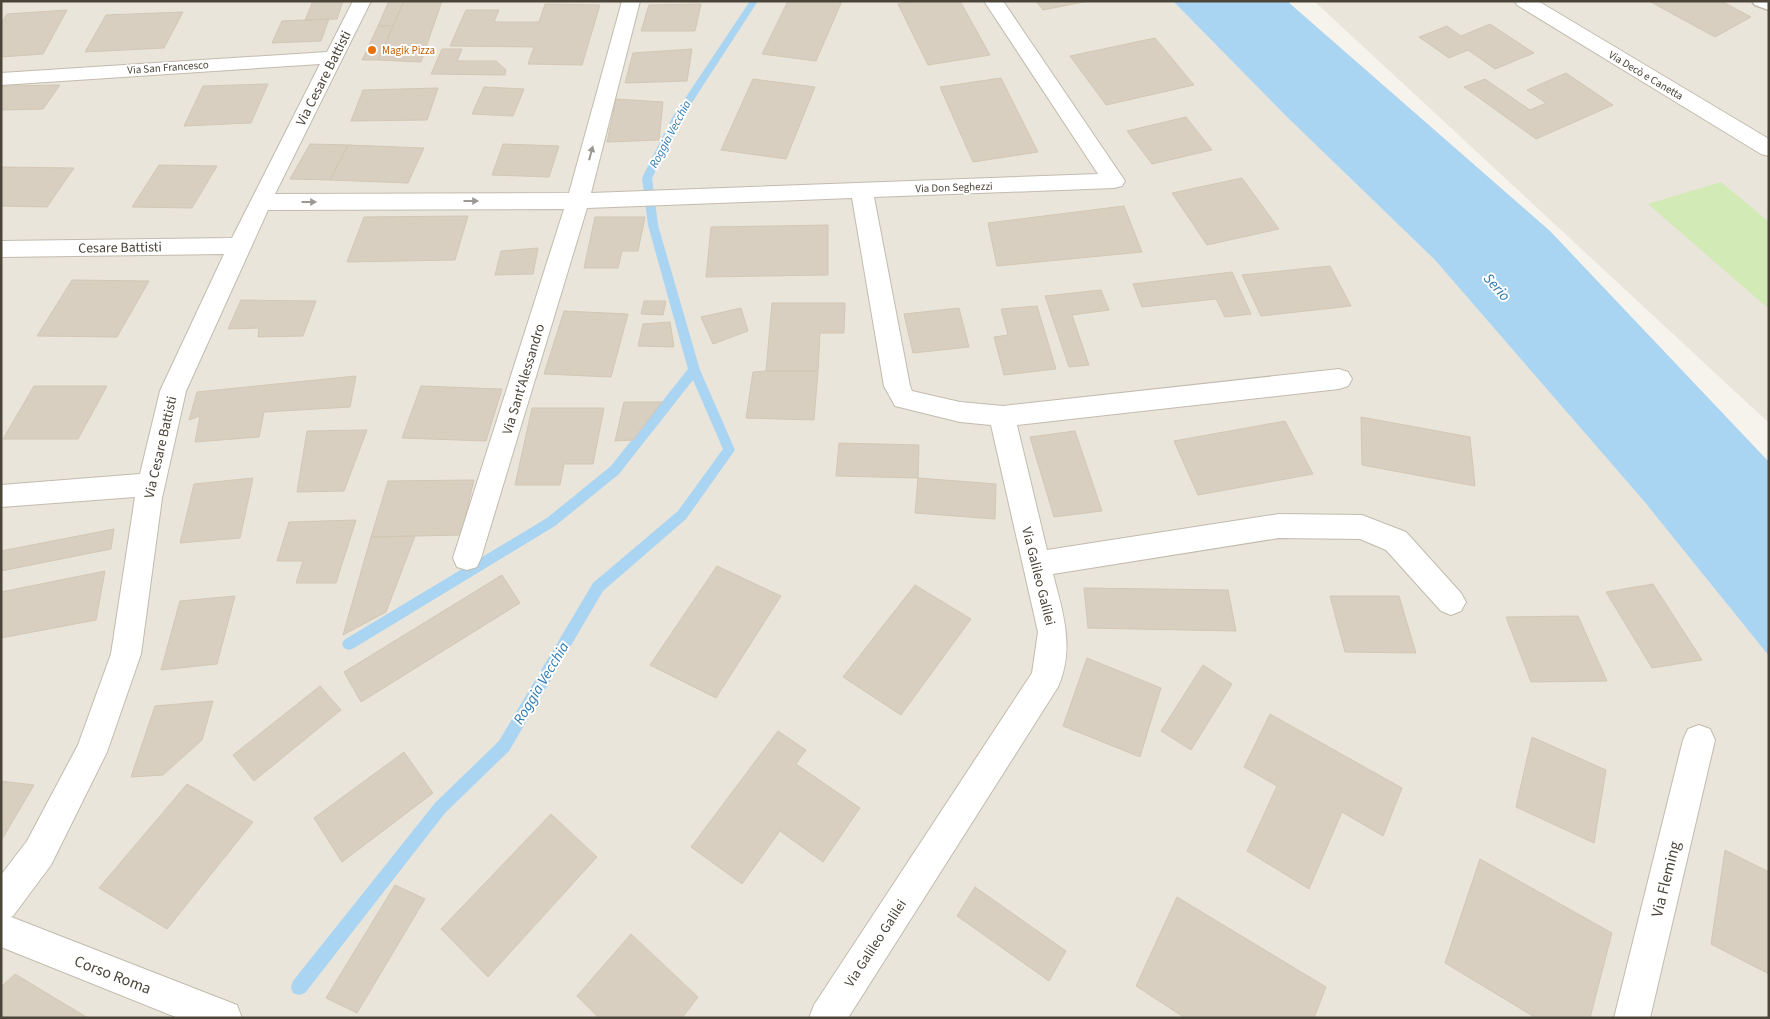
<svg xmlns="http://www.w3.org/2000/svg" width="1770" height="1019" viewBox="0 0 1770 1019" font-family="'Source Sans 3',sans-serif">
	<style>
		.residential { fill: #eae5da }
		.green { fill: #d2eab5 }
		.water { fill: #a9d4f2 }
		.lines { fill: none; stroke-linecap: round; stroke-linejoin: round }
		.stream { fill: #a9d4f2; fill-rule: evenodd }
		.building { fill: #d8cfc1; stroke: #d3c7b4 }
		.pedestrian-casing { stroke: #c2bbae; stroke-width: 3 }
		.minor-casing { stroke: #c2bbae; stroke-width: 2 }
		.tertiary-casing { stroke: #c2bbae; stroke-width: 2 }
		.pedestrian { fill: #fff; fill-rule: evenodd }
		.minor { fill: #fff; fill-rule: evenodd }
		.tertiary { fill: #fff; fill-rule: evenodd }
		.oneway { fill: #9c9892 }
		.food-dot { fill: #e8710a; stroke: #fff; stroke-width: 2 }
		.labels { text-anchor: middle; stroke-width: 4; stroke-linejoin: round; paint-order: stroke }
		.far-food-label { font-size: 11px; fill: #c56008; stroke: #fff; text-anchor: start }
		.far-street-label { font-size: 11px; fill: #4b4439; stroke: #fff }
		.far-water-label { font-size: 12px; font-style: italic; fill: #2e7ab2; stroke: #fff }
		.street-label { font-size: 14px; fill: #4b4439; stroke: #fff }
		.water-label { font-size: 15px; font-style: italic; fill: #2e7ab2; stroke: #fff }
		.near-street-label { font-size: 16px; fill: #4b4439; stroke: #fff }
	</style>
	<rect width="100%" height="100%" fill="#f6f3ec"/>
	<path class="residential" d="M1 1H1173L1285 115 1435 260 1643 500 1769 656V1018H1Z
		M1314 1H1769V423Z"/>
	<path class="green" d="M1721 182 1769 222V309L1648 204Z"/>
	<path class="water" d="M1173 1H1287L1550 231 1769 462V656L1643 500 1435 260 1285 115Z"/>
	<g class="lines">
		<path class="stream" d="M750 1H758L682 118 652 178 658 225 700 370 735 450 686 519 603 591 509 751 445 813 305 993 299 995 293 993 291 987 293 981 435 803 499 741 593 583 678 511 723 449 693 380 619 474 555 526 354 648 349 650 344 648 342 644 344 640 547 518 611 466 688 369 648 225 642 178 672 118Z"/>
	</g>
	<path class="building" d="M313 1H343L337 19 305 20Z
		M389 1H404L393 26H378Z
		M404 1H442L421 62 378 60Z
		M788 1H842L816 61 762 54Z
		M915 1H960L990 55 928 65 898 4Z
		M1036 1H1088L1043 10Z
		M1649 1H1721L1751 17 1715 37Z
		M545 4 600 5 582 65 528 64 534 47 450 46 466 10H499L494 22H539Z
		M701 4 695 31H641L649 5Z
		M67 10 43 54 1 57V23L7 14Z
		M183 12 164 48 85 52 106 15Z
		M329 19 321 41 272 43 282 21Z
		M1490 24 1534 53 1495 69 1468 50 1449 58 1419 37 1447 26 1461 36Z
		M378 26H393L378 60H362Z
		M1155 38 1194 85 1106 105 1070 56Z
		M442 49H462L457 61H496L506 70 505 75 431 74Z
		M692 49 687 81 625 83 633 53Z
		M1566 73 1613 105 1536 139 1464 87 1485 79 1530 110 1546 103 1527 90Z
		M1001 78 1038 152 973 162 940 87Z
		M753 79 815 87 786 159 721 150Z
		M268 84 251 123 184 126 203 86Z
		M60 85 43 109 1 110V86Z
		M484 87 524 89 513 116 472 114Z
		M438 88 427 120 351 121 363 90Z
		M616 99 663 102 659 140 607 142Z
		M1186 117 1212 150 1152 164 1127 131Z
		M310 144 348 145 330 180 290 179Z
		M503 144 559 146 549 177 492 175Z
		M348 145 424 148 408 183 330 180Z
		M159 165 217 166 192 208 132 207Z
		M1 167 74 168 47 207 1 206Z
		M1242 178 1279 229 1207 245 1172 193Z
		M1124 206 1142 252 997 266 988 223Z
		M468 216 455 260 347 262 364 217Z
		M595 217H645L638 251H622L618 268H584Z
		M828 225V275L706 277 711 227Z
		M538 248 533 274 495 275 501 251Z
		M1330 266 1351 306 1261 316 1242 275Z
		M1232 272 1251 314 1225 317 1216 299 1142 307 1133 284Z
		M72 280 149 281 117 337 37 336Z
		M1101 290 1109 310 1072 315 1089 365 1069 367 1045 296Z
		M241 300 316 301 303 336 258 337 259 328 228 329Z
		M644 301H666L663 315 641 314Z
		M772 303H845L844 333H820L818 371H766Z
		M1037 306 1056 369 1004 375 994 337 1008 335 1001 309Z
		M741 308 748 331 713 344 701 317Z
		M959 308 969 347 913 353 904 314Z
		M564 311 628 314 611 377 544 374Z
		M670 322 674 347 638 346 643 324Z
		M766 371H818L814 420 746 418 753 372Z
		M356 376 350 407 264 412 259 437 195 442 200 416 189 420 197 392Z
		M34 386H107L78 439H3Z
		M421 386 502 389 486 441 402 438Z
		M624 402H662L633 440 615 441Z
		M532 408H604L593 464H564L560 485H515Z
		M1361 417 1470 437 1475 486 1362 465Z
		M1285 421 1313 474 1198 495 1174 441Z
		M367 430 344 491 297 492 307 431Z
		M1075 431 1102 511 1054 517 1030 437Z
		M839 443 919 445 918 478 836 476Z
		M253 478 240 538 180 543 194 484Z
		M918 478 996 484 995 519 915 513Z
		M474 480 461 535 371 537 388 481Z
		M356 520 336 583H296L303 561H277L289 522Z
		M114 529 111 549 1 571V551Z
		M415 536 386 612 343 635 371 537Z
		M717 566 781 596 716 698 650 665Z
		M105 571 96 620 1 638V592Z
		M502 575 520 603 361 702 344 672Z
		M1653 584 1702 660 1652 668 1606 592Z
		M915 585 971 619 901 715 843 677Z
		M1084 588 1228 590 1236 631 1088 628Z
		M235 596 217 664 161 670 180 601Z
		M1330 596H1399L1416 653 1345 652Z
		M1578 616 1607 681 1531 682 1506 617Z
		M1087 658 1161 688 1140 757 1063 726Z
		M1203 665 1232 684 1191 750 1161 731Z
		M320 686 341 710 254 781 233 755Z
		M213 701 202 740 163 775 131 777 155 706Z
		M1270 714 1402 788 1383 836 1342 812 1309 889 1247 851 1277 786 1244 767Z
		M778 731 806 750 796 764 860 808 823 862 780 831 742 884 691 847Z
		M1532 737 1606 770 1594 843 1516 807Z
		M404 752 433 793 342 862 314 818Z
		M1 781 34 785 1 841Z
		M187 784 253 822 167 929 99 888Z
		M551 814 597 857 488 977 441 929Z
		M1725 850 1769 872V974L1711 944Z
		M1480 859 1612 933 1590 1018H1536L1445 963Z
		M395 885 425 899 357 1013 326 998Z
		M975 887 1066 951 1049 981 957 916Z
		M1177 897 1326 987 1314 1018H1185L1136 986Z
		M631 934 698 997 682 1018H599L577 996Z
		M15 974 88 1018H1V987Z"/>
	<g class="lines">
		<defs>
			<path id="pedestrian" d="M1752 1H1769V10L1755 5Z"/>
			<path id="minor" d="M353 1H371L275 194 569 193 622 1H640L591 193 1098 174 984 1H1003L1125 181 1122 186 1114 188 874 197 910 386 912 391 960 402 1003 406 1339 369 1348 372 1352 379 1348 386 1339 389 1017 425 1047 550 1279 514 1362 515 1406 532 1461 593 1466 602 1461 611 1451 615 1441 611 1386 550 1360 539 1279 538 1053 574C1063 613 1075 648 1058 687L848 1018H809L814 1005 1032 673 1038 632 991 425 960 422 895 406 884 386 852 198 587 208 481 558 477 567 467 570 457 567 453 558 564 209 268 210 186 391 162 498 141 654 107 752 51 865 13 916 1 921V875L27 841 78 745 111 654 135 497 1 507V485L140 474 160 391 224 254 1 257V241L232 238 320 64 1 85V73L327 52Z
				M1515 1H1538L1769 139V156L1761 154 1517 5Z
				M1699 725 1710 729 1715 740 1650 1018H1614L1683 740 1688 729Z"/>
			<path id="tertiary" d="M1 913 237 1005 242 1018H178L1 947Z"/>
		</defs>
		<use href="#pedestrian" class="pedestrian-casing"/>
		<use href="#minor" class="minor-casing"/>
		<use href="#tertiary" class="tertiary-casing"/>
		<use href="#pedestrian" class="pedestrian"/>
		<use href="#minor" class="minor"/>
		<use href="#tertiary" class="tertiary"/>
	</g>
	<defs><path id="oneway-solid" d="M-6-.8H1V-3.2L6.5 0L1 3.2V.8H-6Z" transform="scale(1.25)"/></defs>
	<g class="oneway">
		<use href="#oneway-solid" transform="translate(591 153) rotate(-75)"/>
		<use href="#oneway-solid" transform="translate(471 201)"/>
		<use href="#oneway-solid" transform="translate(309 202)"/>
	</g>
	<circle class="food-dot" cx="372" cy="50" r="5"/>
	<g class="labels">
		<g class="far-food-label">
			<text x="382" y="54">Magik Pizza</text>
		</g>
		<g class="far-street-label">
			<text transform="translate(168 67) rotate(-4)" y="4">Via San Francesco</text>
			<text transform="translate(1646 75) rotate(31)" y="4">Via Decò e Canetta</text>
			<text transform="translate(954 187) rotate(-2)" y="4">Via Don Seghezzi</text>
		</g>
		<g class="far-water-label">
			<text transform="translate(670 134) rotate(-62)" y="4">Roggia Vecchia</text>
		</g>
		<g class="street-label">
			<text transform="translate(323 78) rotate(-63)" y="5">Via Cesare Battisti</text>
			<text transform="translate(120 247) rotate(-1)" y="5">Cesare Battisti</text>
			<text transform="translate(523 379) rotate(-73)" y="5">Via Sant'Alessandro</text>
			<text transform="translate(160 447) rotate(-77)" y="5">Via Cesare Battisti</text>
			<text transform="translate(1039 576) rotate(76)" y="5">Via Galileo Galilei</text>
			<text transform="translate(875 943) rotate(-57)" y="5">Via Galileo Galilei</text>
		</g>
		<g class="water-label">
			<text transform="translate(1497 287) rotate(48)" y="5">Serio</text>
			<text transform="translate(541 683) rotate(-59)" y="5">Roggia Vecchia</text>
		</g>
		<g class="near-street-label">
			<text transform="translate(1665 879) rotate(-76)" y="6">Via Fleming</text>
			<text transform="translate(113 974) rotate(21)" y="6">Corso Roma</text>
		</g>
	</g>
	<rect width="1770" height="1019" fill="none" stroke="#4b4439" stroke-width="5"/>
</svg>
